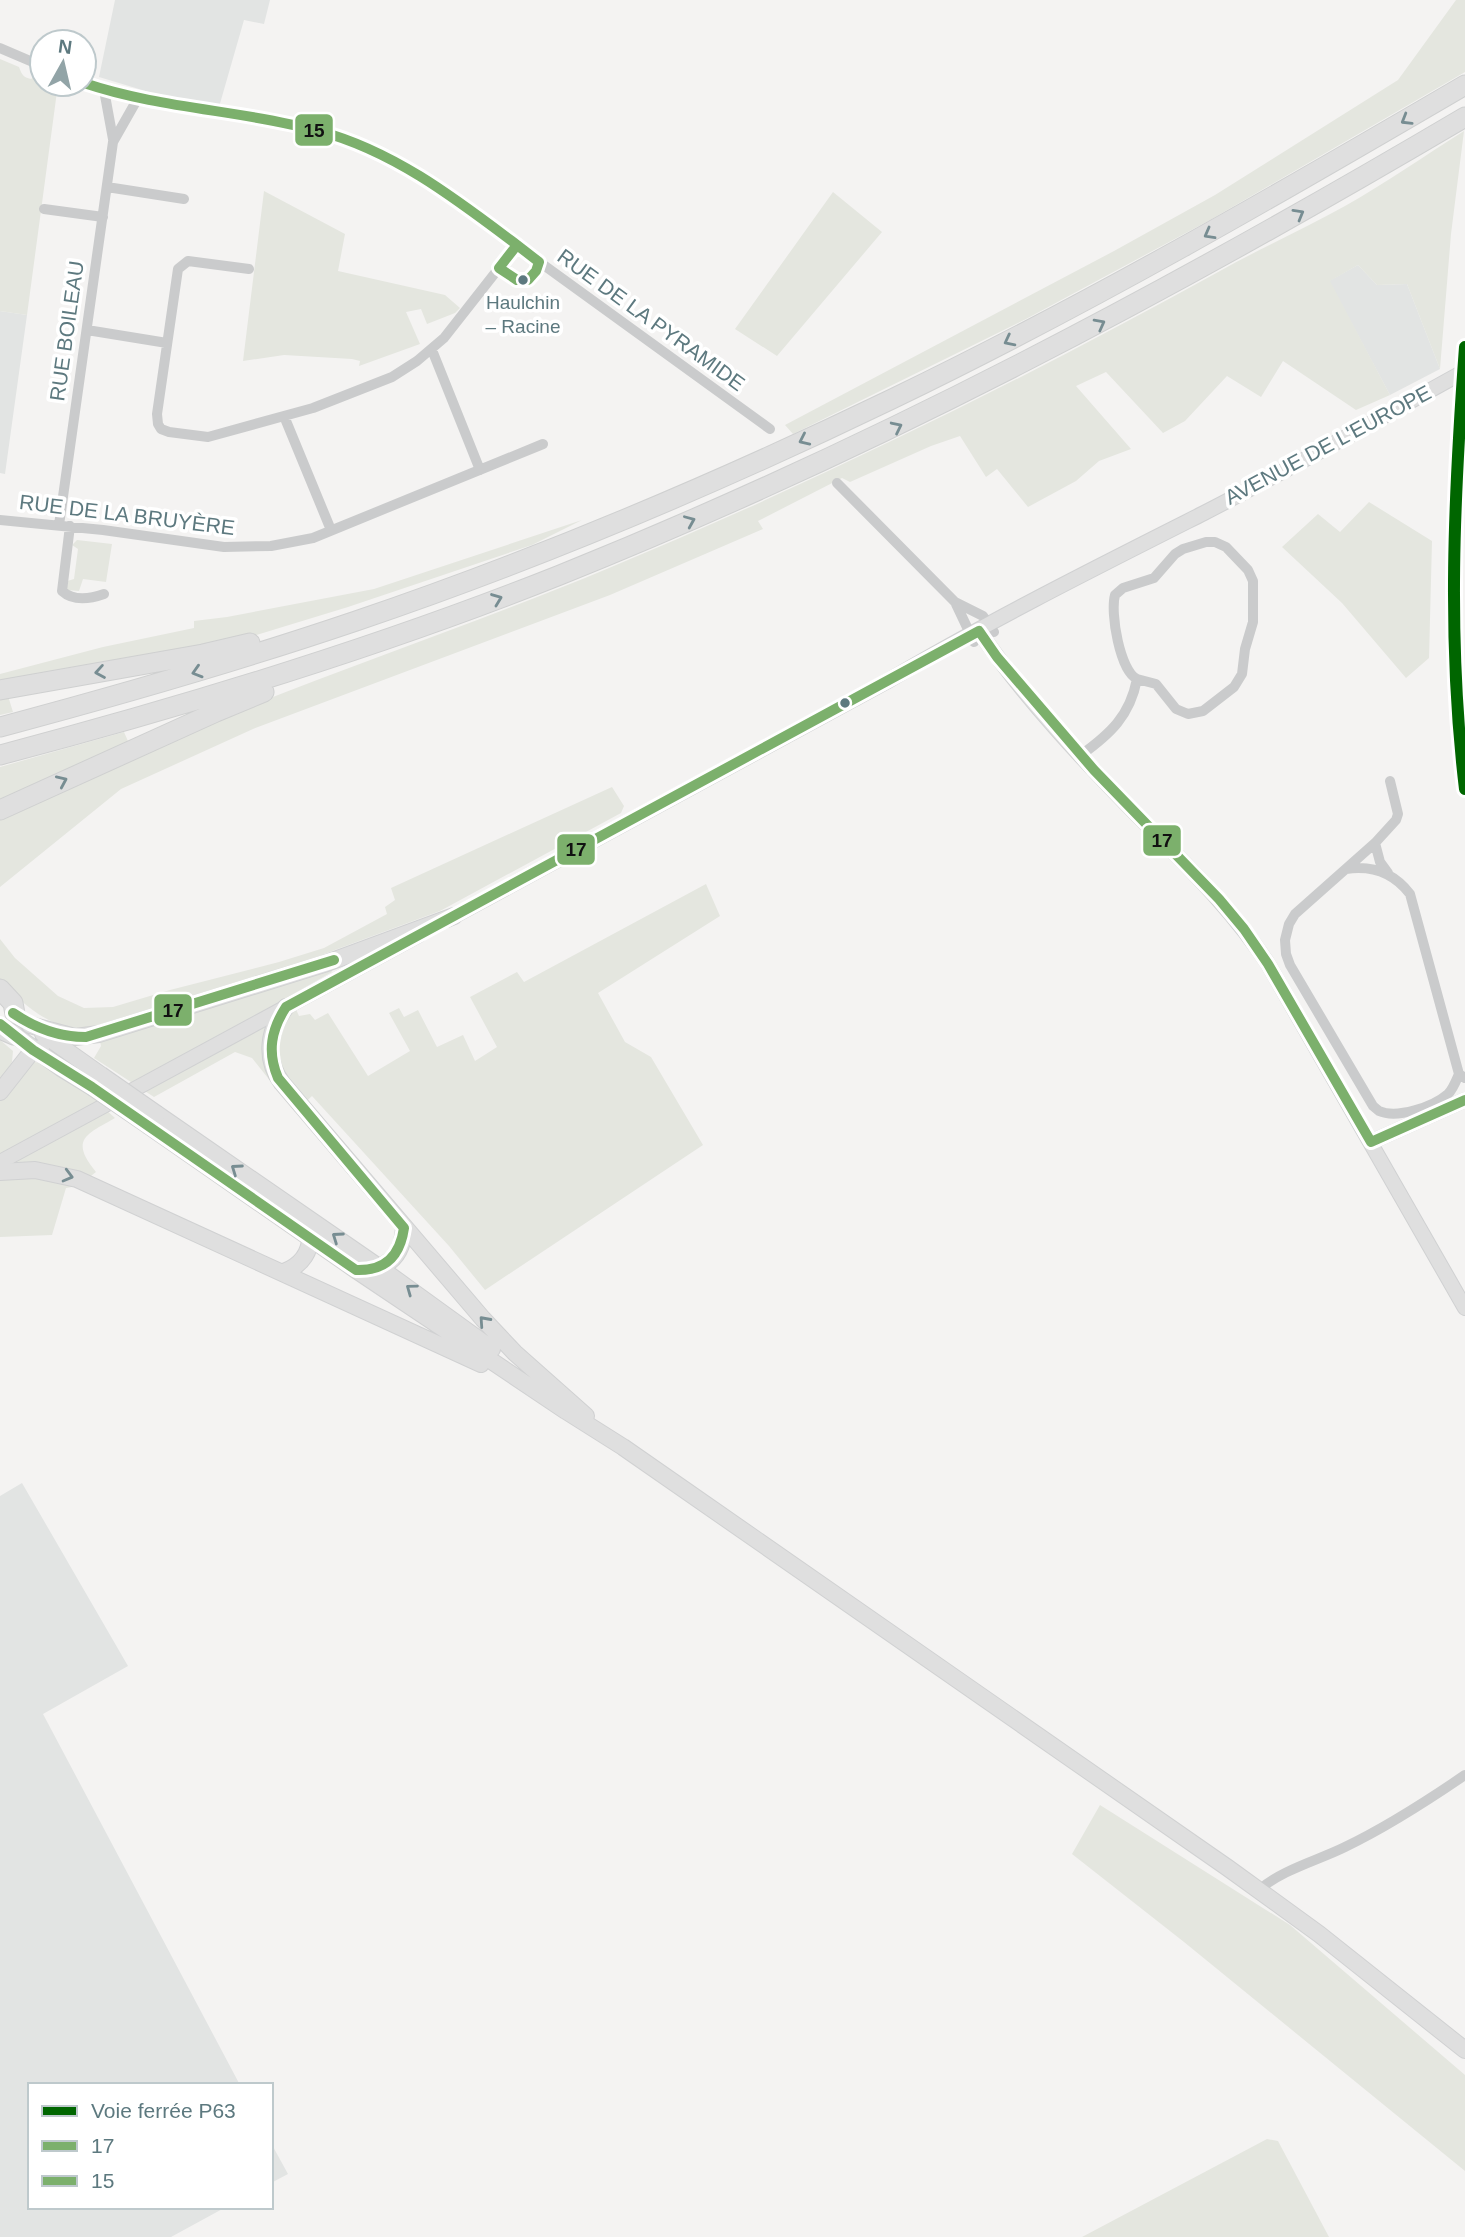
<svg xmlns="http://www.w3.org/2000/svg" width="1465" height="2237" viewBox="0 0 1465 2237" font-family="Arial,sans-serif">
	<style>
		.built { fill: #e2e4e3 }
		.green { fill: #e4e6df }
		.lines { fill: none; stroke-linecap: round; stroke-linejoin: round }
		.secondary-casing { stroke: #d0d1d2; stroke-width: 16 }
		.primary-casing { stroke: #d0d1d2; stroke-width: 18 }
		.highway-casing { stroke: #cfd0d0; stroke-width: 21 }
		.street { stroke: #cacbcc; stroke-width: 10 }
		.secondary { stroke: #dfdfdf; stroke-width: 14 }
		.primary { stroke: #dfdfdf; stroke-width: 16 }
		.highway { stroke: #dfdfdf; stroke-width: 19 }
		.primary-bridge-casing { stroke: #d0d1d2; stroke-width: 18; stroke-linecap: butt }
		.primary-bridge { stroke: #dfdfdf; stroke-width: 16 }
		.bus-1-casing { stroke: #fff; stroke-width: 16 }
		.bus-2-casing { stroke: #fff; stroke-width: 16 }
		.bus-1 { stroke: #7cb06c; stroke-width: 10 }
		.bus-2 { stroke: #7cb06c; stroke-width: 10 }
		.rail-1-casing { stroke: #fff; stroke-width: 18 }
		.rail-1 { stroke: #060; stroke-width: 12 }
		.oneway { stroke: #778d92 }
		.bus-dot { fill: #5d797f; stroke: #fff; stroke-width: 2.5 }
		.labels { text-anchor: middle; stroke-width: 7; stroke-linejoin: round; paint-order: stroke }
		.bus-label { font-size: 19px; fill: #5d797f; stroke: #fff }
		.street-label { font-size: 21px; fill: #5d797f; stroke: #fff }
		.line-badge { stroke: #fff; stroke-width: 2.5 }
		.pale-badge-label { font-size: 19px; text-anchor: middle; font-weight: bold; fill: #111 }
	</style>
	<rect width="100%" height="100%" fill="#f4f3f2"/>
	<path class="built" d="M115 0H270L264 24 244 20 219 107 172 99 99 77Z
		M1358 265 1377 285 1407 284 1440 369 1390 395 1329 281Z
		M0 311 27 315 5 474 0 473Z
		M22 1483 128 1666 43 1714 240 2085H30V2207H226L171 2237H0V1496Z
		M271 2143 288 2174 271 2183Z"/>
	<path class="green" d="M1456 0H1465V72L1210 220 1026 319 793 434 785 425 1114 251 1215 195 1398 80Z
		M0 59 19 67C22 75 23 77 31 79L38 75 42 77V84H58L27 315 0 311Z
		M1464 131 1451 234 1440 369 1407 284 1377 285 1358 265 1330 281 1390 395 1356 410 1283 361 1261 397 1227 376 1185 421 1163 433 1106 372 1076 386 1131 449 1099 461 1076 481 1028 507 997 469 986 477 960 436 931 446 850 482 842 478 758 521 763 529 610 595 253 729 121 789 0 887V767L124 732 134 755C289 685 451 634 609 568 818 481 1021 381 1220 271 1261 248 1304 229 1345 206 1386 183 1424 156 1464 131Z
		M264 191 345 234 338 271 445 295 460 308 455 313 427 324 421 309 406 312 420 344 359 366 360 361 352 359 284 355 243 361Z
		M833 192 882 232 777 356 735 329Z
		M1369 502 1432 541 1429 658 1406 678 1342 603 1282 547 1318 514 1340 532Z
		M582 520 532 545 348 607 240 640 4 683 13 712 0 715V674L103 647 194 628V621L227 617 374 589Z
		M77 540 112 544 106 582 83 579 79 591 67 590 64 582 74 579 78 549 72 545Z
		M612 787 624 806 621 813 440 911 324 954 332 972 290 996 299 1016 310 1014 315 1020 328 1013 368 1076 410 1051 389 1013 399 1008 404 1017 418 1010 437 1047 463 1035 475 1061 497 1047 470 997 517 972 524 982 706 884 720 916 598 993 625 1042 651 1057 703 1145 485 1290 449 1246 312 1096 295 1112 252 1058 235 1052 154 1097 94 1058 101 1046 97 1027C88 1027 77 1029 69 1027 43 1023 19 999 0 982V939L15 958 58 996 84 1008 113 1007 170 990 279 962 324 948 387 914 385 907 395 900 391 888Z
		M0 1040 13 1051 12 1062 0 1081Z
		M34 1062C60 1062 96 1101 115 1118 85 1135 70 1140 96 1172L78 1186 66 1188 52 1235 0 1237V1098Z
		M1100 1805 1290 1925 1465 2075V2171L1184 1942 1072 1854Z
		M1267 2139 1278 2141 1329 2237H1082Z"/>
	<g class="lines">
		<defs>
			<path id="secondary" d="M979 631C1025 699 1085 762 1142 820 1187 866 1233 910 1268 964L1465 1308
				M447 920 886 682C989 621 1097 567 1204 513 1292 468 1378 419 1465 371
				M1371 1142 1465 1100
				M0 1162 419 935"/>
			<path id="primary" d="M286 1007C268 1030 264 1059 282 1083L483 1319 515 1353 586 1416
				M30 1025 75 1037 99 1034 324 964 454 916
				M5 1028 61 1068 92 1087
				M43 1034 101 1075
				M0 1092 33 1050 41 1048
				M157 1114 380 1268 492 1349
				M149 1126 356 1270 566 1411 623 1447 1228 1868 1319 1934 1465 2050
				M0 1172 35 1170 77 1179 481 1364
				M373 1269C394 1264 403 1249 404 1228
				M284 1272C302 1265 312 1251 310 1231"/>
			<path id="highway" d="M0 690 203 654 250 643
				M0 727C120 695 238 661 356 621 539 559 718 483 892 399 1089 304 1277 195 1465 85
				M0 755C190 705 377 648 560 575 876 448 1172 290 1465 117
				M0 810 216 712 264 692
				M0 989 13 1003 15 1014
				M0 1029 14 1035"/>
		</defs>
		<use href="#secondary" class="secondary-casing"/>
		<use href="#primary" class="primary-casing"/>
		<use href="#highway" class="highway-casing"/>
		<path class="street" d="M0 48 42 66
			M84 83C114 95 147 100 178 105 266 120 355 129 429 182L770 429
			M104 90 113 139
			M107 187 184 199
			M44 209 103 217
			M249 269 188 261 178 269 157 414 158 424 161 429 169 432 208 437 313 408 392 377 417 361 444 338 517 245
			M87 330 167 343
			M432 350 480 470
			M284 416 331 530
			M837 483 955 602 983 616 994 632
			M0 520 103 530 224 547 271 546 313 538 543 444
			M59 525 113 142 138 98
			M70 526 62 591C73 601 90 599 104 594
			M956 604 974 642
			M1081 755C1110 734 1130 716 1137 679 1120 671 1110 613 1115 595L1123 588 1154 578 1175 554 1183 549 1206 542H1215L1226 547 1248 570 1253 581V622L1245 649 1242 674 1234 687 1203 711 1188 714 1176 709 1156 684 1137 679
			M1390 781 1398 814 1396 820 1375 843 1295 914 1289 924 1285 940 1286 954 1290 965 1373 1106 1379 1111C1397 1119 1433 1107 1448 1094 1453 1089 1456 1081 1459 1074
			M1375 843 1380 862 1388 873
			M1346 869C1373 865 1394 873 1410 894L1459 1074 1465 1078
			M1259 1890C1281 1870 1319 1860 1345 1847 1387 1827 1427 1801 1465 1775"/>
		<use href="#secondary" class="secondary"/>
		<use href="#primary" class="primary"/>
		<use href="#highway" class="highway"/>
		<defs>
			<path id="primary-bridge" d="M101 1075 157 1114
				M92 1087 149 1126"/>
		</defs>
		<use href="#primary-bridge" class="primary-bridge-casing"/>
		<use href="#primary-bridge" class="primary-bridge"/>
		<defs>
			<path id="bus-1" d="M13 1013C35 1028 59 1037 86 1037L334 960
				M0 1024 33 1050 92 1087 356 1270C385 1271 400 1256 404 1228L278 1078C267 1052 271 1030 286 1007L979 631 997 657 1094 770 1219 899 1244 929 1268 964 1371 1142
				M1371 1142 1465 1100"/>
			<path id="bus-2" d="M84 83C161 109 242 110 319 131 394 151 456 199 517 245
				M517 245 539 262 536 271 528 280H517L499 268Z"/>
		</defs>
		<use href="#bus-1" class="bus-1-casing"/>
		<use href="#bus-2" class="bus-2-casing"/>
		<use href="#bus-1" class="bus-1"/>
		<use href="#bus-2" class="bus-2"/>
		<defs>
			<path id="rail-1" d="M1465 347C1454 496 1447 640 1465 789"/>
		</defs>
		<use href="#rail-1" class="rail-1-casing"/>
		<use href="#rail-1" class="rail-1"/>
	</g>
	<defs><path id="oneway-chevron" d="M-2-3.5L2.5 0L-2 3.5" fill="none" stroke-width="1.6" stroke-linecap="round" stroke-linejoin="round" transform="scale(1.75)"/></defs>
	<g class="oneway">
		<use href="#oneway-chevron" transform="translate(1406 120) rotate(149)"/>
		<use href="#oneway-chevron" transform="translate(1299 214) rotate(-30)"/>
		<use href="#oneway-chevron" transform="translate(1209 234) rotate(151)"/>
		<use href="#oneway-chevron" transform="translate(1100 324) rotate(-28)"/>
		<use href="#oneway-chevron" transform="translate(1009 341) rotate(153)"/>
		<use href="#oneway-chevron" transform="translate(897 427) rotate(-26)"/>
		<use href="#oneway-chevron" transform="translate(804 440) rotate(155)"/>
		<use href="#oneway-chevron" transform="translate(690 521) rotate(-23)"/>
		<use href="#oneway-chevron" transform="translate(497 599) rotate(-21)"/>
		<use href="#oneway-chevron" transform="translate(100 672) rotate(170)"/>
		<use href="#oneway-chevron" transform="translate(197 672) rotate(163)"/>
		<use href="#oneway-chevron" transform="translate(62 781) rotate(-24)"/>
		<use href="#oneway-chevron" transform="translate(236 1169) rotate(-145)"/>
		<use href="#oneway-chevron" transform="translate(68 1176) rotate(15)"/>
		<use href="#oneway-chevron" transform="translate(337 1237) rotate(-145)"/>
		<use href="#oneway-chevron" transform="translate(411 1289) rotate(-144)"/>
		<use href="#oneway-chevron" transform="translate(484 1321) rotate(-132)"/>
	</g>
	<g class="bus-dot">
		<circle cx="523" cy="280" r="6"/>
		<circle cx="845" cy="703" r="6"/>
	</g>
	<g class="labels">
		<g class="bus-label">
			<text x="523" y="309">Haulchin<tspan x="523" dy="24">– Racine</tspan></text>
		</g>
		<g class="street-label">
			<text transform="translate(651 320) rotate(36)" y="7">RUE DE LA PYRAMIDE</text>
			<text transform="translate(67 331) rotate(-82)" y="7">RUE BOILEAU</text>
			<text transform="translate(1328 445) rotate(-28)" y="7">AVENUE DE L'EUROPE</text>
			<text transform="translate(127 515) rotate(7)" y="7">RUE DE LA BRUYÈRE</text>
		</g>
	</g>
	<g class="line-badge">
		<rect x="294" y="113" width="40" height="34" rx="7" fill="#7cb06c"/>
		<rect x="1142" y="824" width="40" height="33" rx="7" fill="#7cb06c"/>
		<rect x="556" y="833" width="40" height="33" rx="7" fill="#7cb06c"/>
		<rect x="153" y="993" width="40" height="34" rx="7" fill="#7cb06c"/>
	</g>
	<g class="pale-badge-label">
		<text x="314" y="137">15</text>
		<text x="1162" y="847">17</text>
		<text x="576" y="856">17</text>
		<text x="173" y="1017">17</text>
	</g>
	<rect x="28" y="2083" width="245" height="126" fill="#ffffff" stroke="#bec9cc" stroke-width="2"/>
	<rect x="42" y="2106" width="35" height="10" fill="#006600" stroke="#bec9cc" stroke-width="2"/>
	<text x="91" y="2118" font-size="21" fill="#5d797f">Voie ferrée P63</text>
	<rect x="42" y="2141" width="35" height="10" fill="#7cb06c" stroke="#bec9cc" stroke-width="2"/>
	<text x="91" y="2153" font-size="21" fill="#5d797f">17</text>
	<rect x="42" y="2176" width="35" height="10" fill="#7cb06c" stroke="#bec9cc" stroke-width="2"/>
	<text x="91" y="2188" font-size="21" fill="#5d797f">15</text>
	<g transform="translate(63 63) rotate(8)"><circle r="33" fill="#ffffff" stroke="#bec9cc" stroke-width="2"/>
	<path d="M0-5L12 26L0 18L-12 26Z" fill="#92a4a7"/>
	<text y="-10" font-size="19" font-weight="bold" text-anchor="middle" fill="#5d797f">N</text>
	</g>
</svg>
